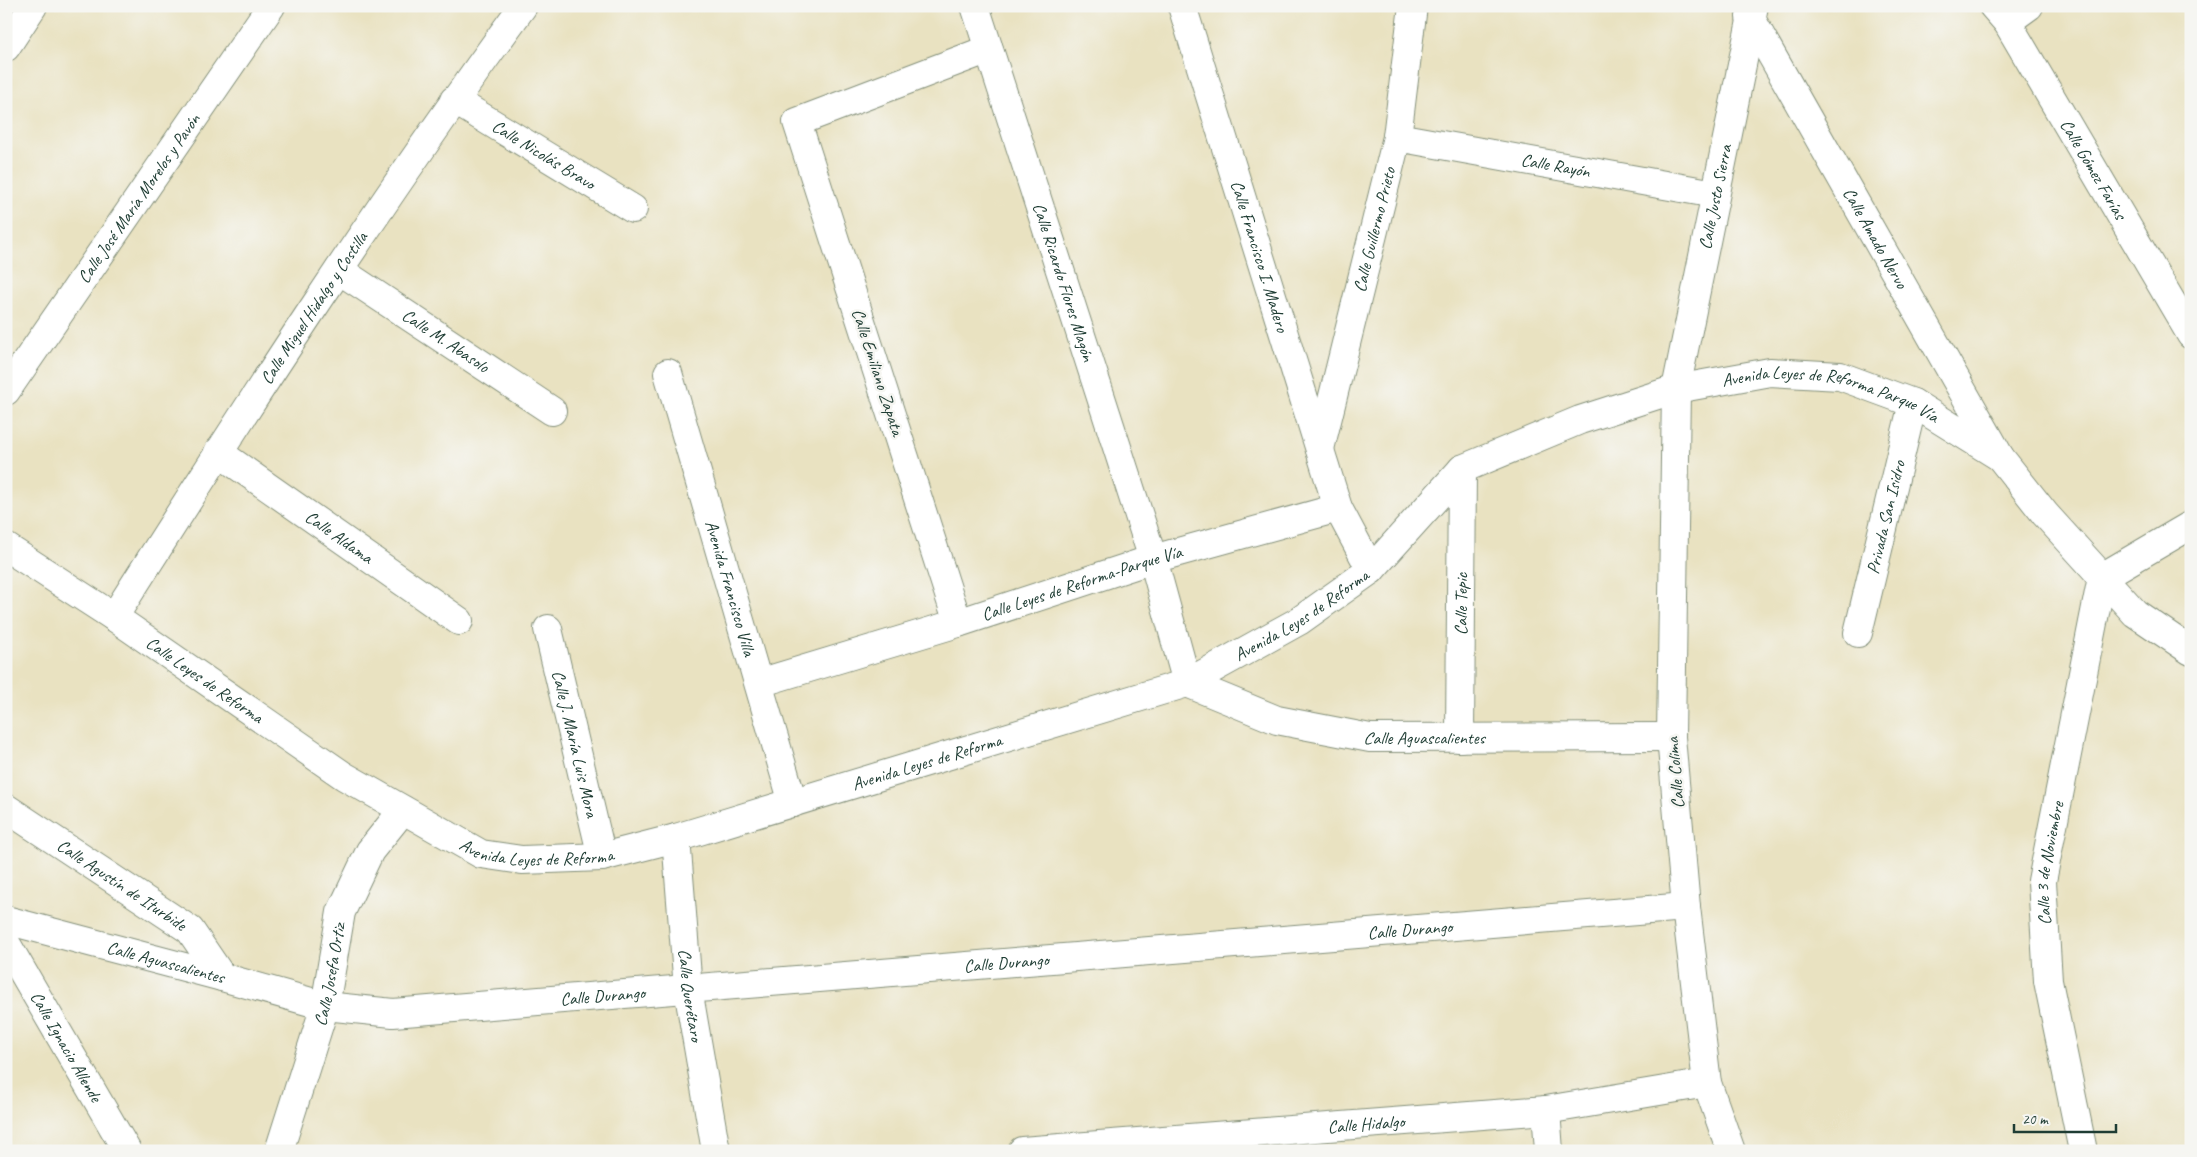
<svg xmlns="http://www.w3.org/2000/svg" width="2197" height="1157" viewBox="0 0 2197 1157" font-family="Caveat,sans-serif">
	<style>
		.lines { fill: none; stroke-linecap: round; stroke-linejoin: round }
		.street-casing { stroke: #84907a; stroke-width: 30 }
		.secondary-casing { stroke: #84907a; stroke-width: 30 }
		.street { stroke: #fff; stroke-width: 28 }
		.secondary { stroke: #fff; stroke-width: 28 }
		.labels { text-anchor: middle; stroke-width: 5; stroke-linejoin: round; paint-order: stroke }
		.street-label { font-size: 18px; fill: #1f3d34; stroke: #f6f6f2 }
	</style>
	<rect width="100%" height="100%" fill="#f6f6f2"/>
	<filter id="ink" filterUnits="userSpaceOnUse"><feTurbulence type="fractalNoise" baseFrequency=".02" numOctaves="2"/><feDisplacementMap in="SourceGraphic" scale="10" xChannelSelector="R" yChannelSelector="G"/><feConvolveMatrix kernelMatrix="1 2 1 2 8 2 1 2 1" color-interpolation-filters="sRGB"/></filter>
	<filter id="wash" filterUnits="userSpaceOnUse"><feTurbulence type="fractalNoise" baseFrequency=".0096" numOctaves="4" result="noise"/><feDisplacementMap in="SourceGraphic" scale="20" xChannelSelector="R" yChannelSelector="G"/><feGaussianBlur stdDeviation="1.12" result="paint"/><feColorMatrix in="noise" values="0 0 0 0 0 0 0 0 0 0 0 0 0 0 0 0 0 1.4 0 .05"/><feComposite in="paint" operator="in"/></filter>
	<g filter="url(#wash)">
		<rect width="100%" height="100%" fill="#e9e2c1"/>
	</g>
	<g filter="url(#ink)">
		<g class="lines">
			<defs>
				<g id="street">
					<path id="s1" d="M975 6 1153 559 1187 683 1277 720 1370 738 1671 737"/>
					<path id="s2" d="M1182 6 1338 508"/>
					<path id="s3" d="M1993 6 2007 22 2191 335"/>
					<path id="s4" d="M1750 17 2000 457"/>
					<path d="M2007 22 2029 6"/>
					<path d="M6 47 33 6"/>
					<path id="s5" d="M454 100 633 209"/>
					<path id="s6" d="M1397 137 1715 194"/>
					<path id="s7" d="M339 270 552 411"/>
					<path id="s8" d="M668 373 793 803"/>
					<path id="s9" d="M6 391 271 6"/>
					<path id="s10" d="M1320 449 1397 137 1413 6"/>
					<path id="s11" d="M218 452 459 621"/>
					<path id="s12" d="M114 617C245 410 378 204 523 6"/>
					<path d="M958 623 797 122 989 49"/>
					<path id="s13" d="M548 629 602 857"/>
					<path id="s14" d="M1858 633 1913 403"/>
					<path id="s15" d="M759 683 958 623 1153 559 1338 508 1371 570"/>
					<path id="s16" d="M1460 738 1462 469"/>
					<path id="s17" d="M6 808 190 930 222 977"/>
					<path id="s18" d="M6 920 222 977 325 1006 393 1013 1686 907"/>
					<path id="s19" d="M6 943 127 1151"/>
					<path d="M1546 1110 1549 1151"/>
					<path id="s20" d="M279 1151 325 1006 341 912 370 851 403 810"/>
					<path id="s21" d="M1022 1151 1546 1110 1707 1083"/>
					<path id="s22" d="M1731 1151 1707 1083 1686 907 1671 737 1676 389 1754 6"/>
					<path id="s23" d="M2083 1151 2048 981 2042 881 2102 577 2191 525"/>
				</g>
				<g id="secondary">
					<path id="s24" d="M6 547 114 617 344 776 481 854 522 860 602 857 676 838 1187 683 1299 621 1371 570 1462 469 1580 420 1676 389 1770 372 1840 376 1913 403 2000 457 2045 514 2135 613 2191 651"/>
					<path id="s25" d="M676 838 688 989 716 1151"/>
				</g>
			</defs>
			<use href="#street" class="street-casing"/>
			<use href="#secondary" class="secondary-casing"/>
			<use href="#street" class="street"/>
			<use href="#secondary" class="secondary"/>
		</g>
	</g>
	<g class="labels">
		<g class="street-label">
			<text dy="6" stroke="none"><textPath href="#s5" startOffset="105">Calle Nicolás Bravo</textPath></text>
			<text dy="6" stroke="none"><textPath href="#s6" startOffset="161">Calle Rayón</textPath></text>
			<text dy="6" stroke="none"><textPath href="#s3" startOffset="192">Calle Gómez Farías</textPath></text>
			<text dy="6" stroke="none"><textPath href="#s22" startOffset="964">Calle Justo Sierra</textPath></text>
			<text dy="6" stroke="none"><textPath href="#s9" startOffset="234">Calle José María Morelos y Pavón</textPath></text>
			<text dy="6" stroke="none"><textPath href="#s10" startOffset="226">Calle Guillermo Prieto</textPath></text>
			<text dy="6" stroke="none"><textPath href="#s4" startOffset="254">Calle Amado Nervo</textPath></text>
			<text dy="6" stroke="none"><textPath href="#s2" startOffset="262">Calle Francisco I. Madero</textPath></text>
			<text dy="6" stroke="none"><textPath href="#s1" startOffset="290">Calle Ricardo Flores Magón</textPath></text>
			<text dy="6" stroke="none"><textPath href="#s12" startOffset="368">Calle Miguel Hidalgo y Costilla</textPath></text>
			<text dy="6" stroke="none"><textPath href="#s7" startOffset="128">Calle M. Abasolo</textPath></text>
			<text transform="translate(878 372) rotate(72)" y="6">Calle Emiliano Zapata</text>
			<text dy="6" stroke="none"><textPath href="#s24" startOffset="2038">Avenida Leyes de Reforma Parque Vía</textPath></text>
			<text dy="6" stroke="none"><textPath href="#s14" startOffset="119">Privada San Isidro</textPath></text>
			<text dy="6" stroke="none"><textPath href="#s11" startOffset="148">Calle Aldama</textPath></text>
			<text dy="6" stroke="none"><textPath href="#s15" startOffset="338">Calle Leyes de Reforma-Parque Vía</textPath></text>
			<text dy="6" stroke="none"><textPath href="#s8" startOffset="224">Avenida Francisco Villa</textPath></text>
			<text dy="6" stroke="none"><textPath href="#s16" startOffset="134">Calle Tepic</textPath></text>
			<text dy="6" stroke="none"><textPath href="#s24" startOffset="1431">Avenida Leyes de Reforma</textPath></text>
			<text dy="6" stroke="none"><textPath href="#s24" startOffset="239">Calle Leyes de Reforma</textPath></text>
			<text dy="6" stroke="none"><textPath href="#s1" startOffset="956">Calle Aguascalientes</textPath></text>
			<text dy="6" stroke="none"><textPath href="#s13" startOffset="118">Calle J. María Luis Mora</textPath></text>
			<text dy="6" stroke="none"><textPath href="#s24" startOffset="1026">Avenida Leyes de Reforma</textPath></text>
			<text transform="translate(1675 773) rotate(-95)" y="6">Calle Colima</text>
			<text dy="6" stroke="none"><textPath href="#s24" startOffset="621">Avenida Leyes de Reforma</textPath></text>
			<text dy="6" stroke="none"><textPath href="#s23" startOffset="292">Calle 3 de Noviembre</textPath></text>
			<text dy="6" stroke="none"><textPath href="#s17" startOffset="139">Calle Agustín de Iturbide</textPath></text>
			<text dy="6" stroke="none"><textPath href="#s18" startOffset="1419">Calle Durango</textPath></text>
			<text dy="6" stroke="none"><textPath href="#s18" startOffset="165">Calle Aguascalientes</textPath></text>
			<text dy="6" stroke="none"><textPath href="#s18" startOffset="1014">Calle Durango</textPath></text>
			<text dy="6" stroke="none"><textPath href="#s20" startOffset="184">Calle Josefa Ortiz</textPath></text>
			<text dy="6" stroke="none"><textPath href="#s25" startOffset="158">Calle Querétaro</textPath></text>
			<text dy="6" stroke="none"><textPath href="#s18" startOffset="609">Calle Durango</textPath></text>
			<text dy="6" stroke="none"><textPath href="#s19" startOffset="120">Calle Ignacio Allende</textPath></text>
			<text dy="6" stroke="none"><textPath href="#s21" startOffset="345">Calle Hidalgo</textPath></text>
		</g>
	</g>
	<rect width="2197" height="1157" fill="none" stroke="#f6f6f2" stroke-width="25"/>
	<path d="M2014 1124v8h102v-8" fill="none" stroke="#1f3d34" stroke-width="2.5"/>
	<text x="2022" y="1124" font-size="15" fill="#1f3d34" stroke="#f6f6f2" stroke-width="4" paint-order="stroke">20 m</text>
</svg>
